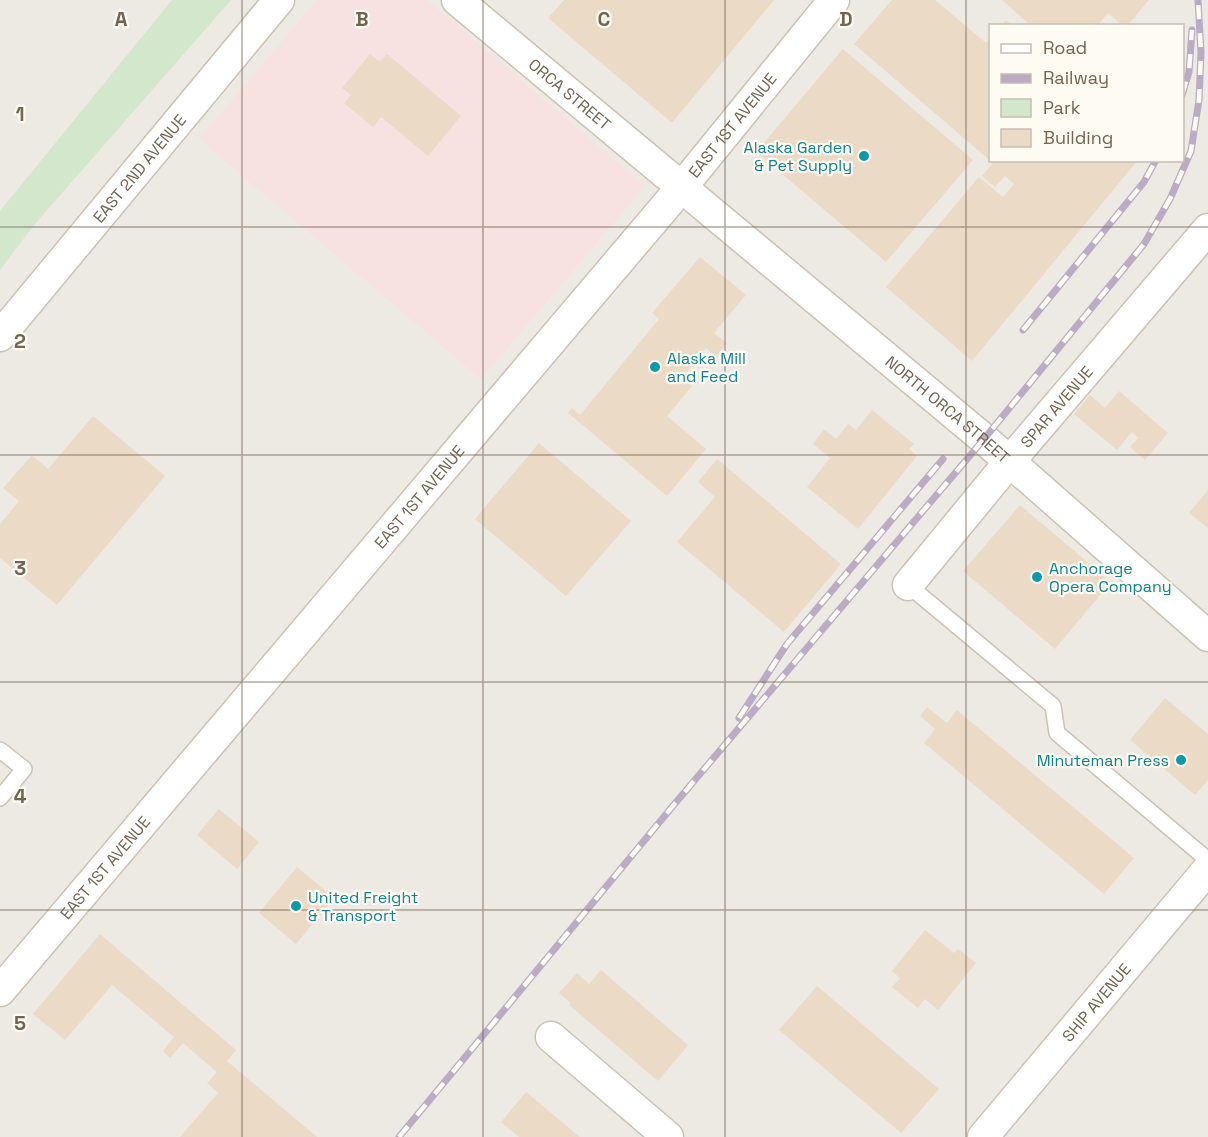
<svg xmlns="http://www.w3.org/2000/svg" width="1208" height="1137" viewBox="0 0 1208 1137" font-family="'Space Grotesk',sans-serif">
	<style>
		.industrial { fill: #edeae4; fill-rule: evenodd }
		.medical { fill: #f7e1e1 }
		.green { fill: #d2e7cc }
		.building { fill: #ebdac5 }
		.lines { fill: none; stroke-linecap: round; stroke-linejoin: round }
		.lane-casing { stroke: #ccc2b3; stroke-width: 18 }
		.street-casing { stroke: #ccc2b3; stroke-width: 33 }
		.lane { stroke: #fff; stroke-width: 15 }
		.street { stroke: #fff; stroke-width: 30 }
		.rail-casing { stroke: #bcabc4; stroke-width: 7 }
		.rail { stroke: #fdfbf2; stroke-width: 4.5; stroke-dasharray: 14; stroke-linecap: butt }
		.grid { fill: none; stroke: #736351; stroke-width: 1.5; stroke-opacity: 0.55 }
		.culture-dot { fill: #0f9aa8; stroke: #fdfbf2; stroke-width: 2 }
		.labels { text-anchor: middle; stroke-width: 4.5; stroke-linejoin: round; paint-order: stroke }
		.street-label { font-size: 16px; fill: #736351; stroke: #fdfbf2 }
		.culture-label { font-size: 16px; fill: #0d838f; stroke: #fdfbf2; text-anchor: start }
		.grid-label { font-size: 20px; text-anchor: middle; font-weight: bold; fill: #736351; stroke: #fdfbf2; stroke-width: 4.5; stroke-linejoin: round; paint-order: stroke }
	</style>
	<rect width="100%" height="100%" fill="#fbf7ec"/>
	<path class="industrial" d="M0 0H1208V1137H0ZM990 26H1182V160H990Z"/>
	<path class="medical" d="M317 0H427L645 186 481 379 199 139Z"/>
	<path class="green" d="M172 0H231L34 225 0 270V211Z"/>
	<path class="building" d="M564 0H774L672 123 548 18Z
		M892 0H935L986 43 990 38V160H1138L972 361 886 287 979 177 1003 197 1014 184 1005 176 995 187 982 176 993 163 854 44Z
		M1002 0H1149L1127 26H1123L1108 13 1097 26H1031Z
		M1006 20 1013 26H1001Z
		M843 49 973 160 886 262 756 152Z
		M370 54 380 62 387 54 461 116 428 156 381 117 373 127 344 103 351 95 342 88Z
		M700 257 746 295 714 333 727 343 716 357 706 348 682 377 692 386 667 416 706 449 667 496 568 413 572 408 580 415 659 319 652 313Z
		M1119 391 1168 433 1145 460 1130 447 1138 438 1132 432 1117 450 1074 414 1090 395 1105 408Z
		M872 410 914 444 909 449 917 456 858 529 807 487 830 458 813 444 824 429 836 439 848 424 856 430Z
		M93 416 165 476 57 605 0 558V524L19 501 3 488 32 455 48 469Z
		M539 443 631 521 566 596 475 519Z
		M717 459 841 564 784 632 677 542 715 497 698 482Z
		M1208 490V528L1189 513Z
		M1020 505 1111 582 1055 649 963 571Z
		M1165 698 1208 734V780L1195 795 1130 740Z
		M927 707 947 723 957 710 1134 858 1104 894 924 743 935 729 920 716Z
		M219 809 259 842 237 869 197 835Z
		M297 867 334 898 296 944 259 913Z
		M925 930 954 953 958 949 976 963 938 1010 925 999 918 1008 892 987 900 978 892 971Z
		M100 934 236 1050 227 1061 317 1137H180L218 1093 207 1083 217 1072 183 1043 170 1058 163 1051 174 1037 112 985 65 1040 33 1014Z
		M601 970 688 1045 658 1081 569 1005 571 1003 559 993 577 973 589 984Z
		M817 986 939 1089 901 1133 779 1030Z
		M526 1092 580 1137H519L501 1122Z"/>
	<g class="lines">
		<defs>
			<path id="lane" d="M908 585 1053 706 1057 733 1208 860
				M0 750 24 769 0 798"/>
			<g id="street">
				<path id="s1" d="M457 0 984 439 1208 636"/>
				<path id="s2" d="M0 336 279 0"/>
				<path id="s3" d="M908 585 1010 461 1208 229"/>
				<path id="s4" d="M0 991 681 188 834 0"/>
				<path d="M551 1037 668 1137"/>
				<path id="s5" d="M983 1137 1208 869"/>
			</g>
		</defs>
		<use href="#lane" class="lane-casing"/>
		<use href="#street" class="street-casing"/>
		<use href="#lane" class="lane"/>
		<use href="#street" class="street"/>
		<defs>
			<path id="rail" d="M1182 95 1189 72 1192 30
				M1023 330 1144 182 1156 160
				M739 718 787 644 943 459
				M399 1137 672 807 984 439 1144 244 1170 199 1191 151 1199 100 1201 52 1198 0"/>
		</defs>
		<use href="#rail" class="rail-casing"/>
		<use href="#rail" class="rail"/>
	</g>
	<path class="grid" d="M242 0V1137M483 0V1137M725 0V1137M966 0V1137M0 227H1208M0 455H1208M0 682H1208M0 910H1208"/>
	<g class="culture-dot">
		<circle cx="864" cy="156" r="6"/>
		<circle cx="655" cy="367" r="6"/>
		<circle cx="1037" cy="577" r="6"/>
		<circle cx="1181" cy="760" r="6"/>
		<circle cx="296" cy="906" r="6"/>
	</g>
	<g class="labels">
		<g class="street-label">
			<text dy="6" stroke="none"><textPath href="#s1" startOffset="147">ORCA STREET</textPath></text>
			<text dy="6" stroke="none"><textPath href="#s4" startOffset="1134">EAST 1ST AVENUE</textPath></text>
			<text dy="6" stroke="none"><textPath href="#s2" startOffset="218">EAST 2ND AVENUE</textPath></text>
			<text dy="6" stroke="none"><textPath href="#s3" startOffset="232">SPAR AVENUE</textPath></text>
			<text dy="6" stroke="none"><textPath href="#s1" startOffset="639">NORTH ORCA STREET</textPath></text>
			<text dy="6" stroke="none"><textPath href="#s4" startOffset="648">EAST 1ST AVENUE</textPath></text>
			<text dy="6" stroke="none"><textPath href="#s4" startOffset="162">EAST 1ST AVENUE</textPath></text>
			<text dy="6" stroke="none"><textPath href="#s5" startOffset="176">SHIP AVENUE</textPath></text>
		</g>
		<g class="culture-label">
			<text x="852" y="153" text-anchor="end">Alaska Garden<tspan x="852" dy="18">&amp; Pet Supply</tspan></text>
			<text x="667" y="364">Alaska Mill<tspan x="667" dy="18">and Feed</tspan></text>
			<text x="1049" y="574">Anchorage<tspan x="1049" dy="18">Opera Company</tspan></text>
			<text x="1169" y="766" text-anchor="end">Minuteman Press</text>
			<text x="308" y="903">United Freight<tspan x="308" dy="18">&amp; Transport</tspan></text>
		</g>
	</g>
	<g class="grid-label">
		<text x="121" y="26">A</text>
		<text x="362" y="26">B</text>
		<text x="604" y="26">C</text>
		<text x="846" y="26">D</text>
		<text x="20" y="121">1</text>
		<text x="20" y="348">2</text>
		<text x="20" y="575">3</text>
		<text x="20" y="803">4</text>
		<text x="20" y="1030">5</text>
	</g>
	<rect x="989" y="24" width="195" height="138" fill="#fdfbf2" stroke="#c6beb2" stroke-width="1.5"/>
	<rect x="1001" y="44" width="30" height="9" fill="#ffffff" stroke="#c6beb2" stroke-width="1.5"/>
	<text x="1043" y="54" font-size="18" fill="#736351">Road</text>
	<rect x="1001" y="74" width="30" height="9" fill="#bcabc4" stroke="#c6beb2" stroke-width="1.5"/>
	<text x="1043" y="84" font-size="18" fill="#736351">Railway</text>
	<rect x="1001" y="99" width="30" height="18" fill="#d2e7cc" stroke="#c6beb2" stroke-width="1.5"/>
	<text x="1043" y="114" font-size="18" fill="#736351">Park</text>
	<rect x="1001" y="129" width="30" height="18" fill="#ebdac5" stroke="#c6beb2" stroke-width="1.5"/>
	<text x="1043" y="144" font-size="18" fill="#736351">Building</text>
</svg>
